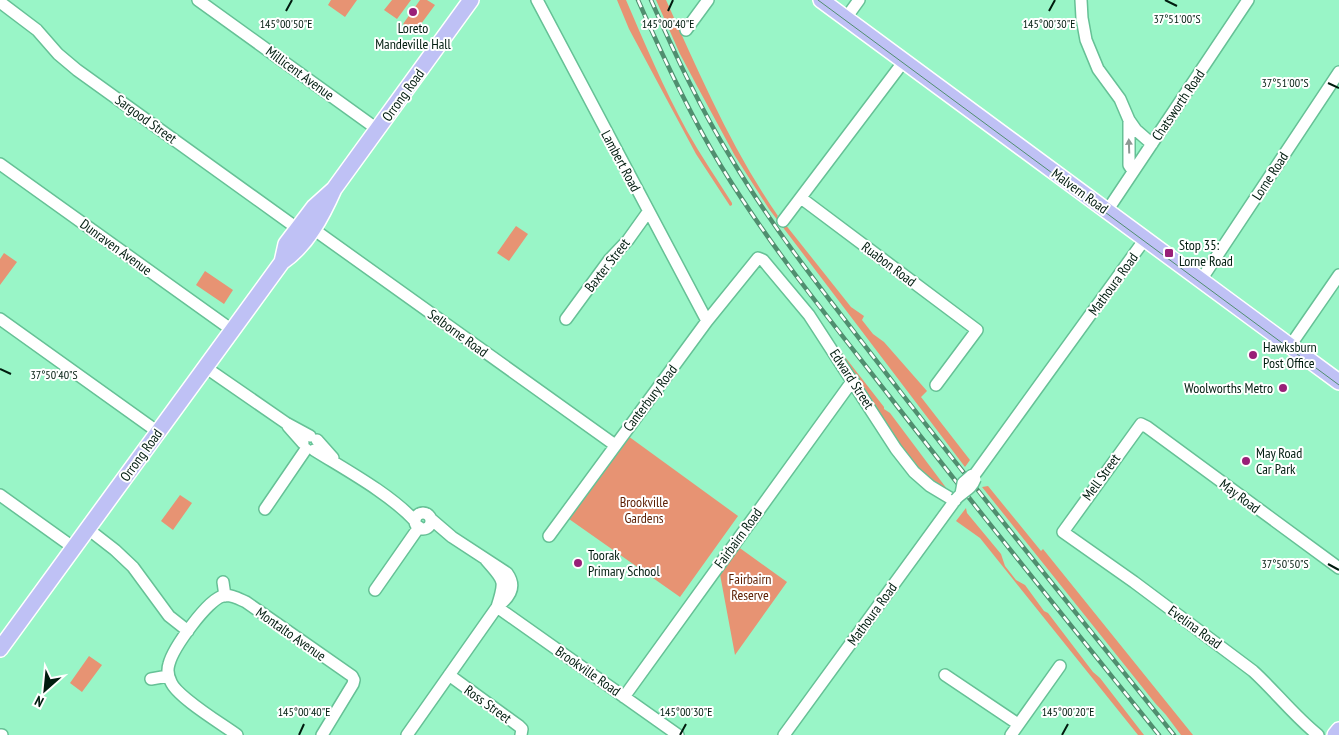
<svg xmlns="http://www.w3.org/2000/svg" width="1339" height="735" viewBox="0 0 1339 735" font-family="'PT Sans Narrow',sans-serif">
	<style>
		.green { fill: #e79373 }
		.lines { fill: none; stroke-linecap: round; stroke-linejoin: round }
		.minor-casing { stroke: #66c196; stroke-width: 14 }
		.major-casing { stroke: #fff; stroke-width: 18 }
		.minor { stroke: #fff; stroke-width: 11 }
		.major { stroke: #bfc1f5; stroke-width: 15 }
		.tram { stroke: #508e6f; stroke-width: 1 }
		.rail-casing { stroke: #508e6f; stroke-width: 4.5 }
		.rail { stroke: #fff; stroke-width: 2.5; stroke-dasharray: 8; stroke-linecap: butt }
		.minor-bridge-casing { stroke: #66c196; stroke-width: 14; stroke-linecap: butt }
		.minor-bridge { stroke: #fff; stroke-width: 11 }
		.oneway { fill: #8c9993 }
		.ticks { fill: none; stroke: #001c0f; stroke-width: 2 }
		.poi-dot { fill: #991f78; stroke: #fff; stroke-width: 2 }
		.labels { text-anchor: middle; stroke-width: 4; stroke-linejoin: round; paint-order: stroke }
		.poi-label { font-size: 14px; fill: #001c0f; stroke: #fff; text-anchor: start }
		.street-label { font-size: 14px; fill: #001c0f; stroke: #fff }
		.park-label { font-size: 14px; fill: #5c1f03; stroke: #fff }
		.ticks-label { font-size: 12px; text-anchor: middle; fill: #001c0f; stroke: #fff; stroke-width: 4; stroke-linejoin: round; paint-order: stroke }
	</style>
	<rect width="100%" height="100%" fill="#99f5c7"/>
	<path class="green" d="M331 0H357L345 17 328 5Z
		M392 0H411L397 19 384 10Z
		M420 0H427L435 5 415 32 403 24Z
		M617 0H626C645 44 664 89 687 131 701 156 717 179 732 203V205L730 206 696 154 629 29Z
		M656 0H666C699 73 732 150 778 216L777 217 785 224 851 307 864 316 862 320 873 334 884 342 927 391 921 397 970 460 965 467 769 209 735 156 697 86 680 54Z
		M516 226 528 234 509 261 497 253Z
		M4 253 17 262 0 285V259Z
		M205 271 233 290 224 304 196 285Z
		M819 323 823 325 838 348 884 407V409L890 413 947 489C926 482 914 465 901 447Z
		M628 436 738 516 680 597 569 519Z
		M988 486 1041 551 1043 549 1193 735H1181L1166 715 1155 703 982 487Z
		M180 495 192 503 173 530 161 521Z
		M966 508 967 513 1001 554 1005 566 1016 580 1025 585 1044 611 1048 613 1093 672 1100 678 1144 735H1138L980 538 956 521Z
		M737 546 787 582 735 655 719 569Z
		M89 656 102 665 82 692 70 683Z"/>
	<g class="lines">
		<defs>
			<path id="minor" d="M198 0 377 129
				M537 0 707 321
				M1081 0 1082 18 1086 40 1098 69 1120 99 1129 120 1136 130 1152 144
				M0 2 37 30 58 54 77 70 294 226 316 231 615 445
				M846 18 859 0
				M686 30 708 0
				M1129 120V165L1133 171
				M0 164 232 330
				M801 198 977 330 936 385
				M1107 211 1248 0
				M783 221 904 61
				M1201 280 1339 72
				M0 319 158 432
				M566 319 610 259 628 240 648 212
				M1290 346 1339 275
				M205 367 286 423 310 436
				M288 426 303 443
				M317 440 333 458
				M314 450C346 470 389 493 415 521
				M971 476 975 474 978 470 1145 239
				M0 495 74 548
				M265 509 306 449
				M415 521a8 8 0 1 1 16 0a8 8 0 1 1-16 0Z
				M431 519 452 537 507 573C517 587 510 597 498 606
				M88 529 115 550 133 567 169 616 188 631
				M549 536 707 321 758 258 763 260 809 315 896 449 914 472 930 486 955 501
				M223 582 225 596
				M375 590 419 527
				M497 607 678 735
				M449 675 519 726 522 729 521 735
				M945 675 1018 724
				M151 679 168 676
				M624 697 853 380
				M0 735H2
				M237 735C222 724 177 697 171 682 168 676 167 670 169 664 173 648 208 599 223 596 231 594 239 599 246 602L352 676 354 680 353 684 322 735
				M407 735 497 607C506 579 504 581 486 560
				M784 735 956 499
				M1011 735 1060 666
				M1318 735C1294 716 1276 692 1253 671L1134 582 1063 532 1141 424 1147 427 1339 568"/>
			<path id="major" d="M821 0 1339 382
				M282 262C307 245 322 216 334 189L471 0
				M0 649 282 262 286 244 314 207 334 189
				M1335 735 1339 730"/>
		</defs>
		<use href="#minor" class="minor-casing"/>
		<use href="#major" class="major-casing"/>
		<use href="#minor" class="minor"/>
		<use href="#major" class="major"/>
		<path class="tram" d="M818 0 1339 385"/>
		<defs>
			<path id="rail" d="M638 0C663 57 689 113 721 166 771 248 832 322 890 397 978 511 1069 623 1159 735
				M651 0C675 54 700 108 731 158 780 240 841 314 899 390 989 506 1082 620 1174 735"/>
		</defs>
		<use href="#rail" class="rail-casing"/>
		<use href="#rail" class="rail"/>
		<defs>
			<path id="minor-bridge" d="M961 494 963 483 971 476
				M956 499C963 491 971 490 975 479"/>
		</defs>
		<use href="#minor-bridge" class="minor-bridge-casing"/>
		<use href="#minor-bridge" class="minor-bridge"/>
	</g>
	<defs><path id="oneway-solid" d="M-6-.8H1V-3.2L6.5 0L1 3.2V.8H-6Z" transform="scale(1.25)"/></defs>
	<use class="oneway" href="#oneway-solid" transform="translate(1129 146) rotate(-92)"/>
	<path class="ticks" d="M1165 0 1177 6M286 11 292 0M668 11 673 0M1049 11 1055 0M1328 83 1339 88M0 369 11 374M1328 564 1339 570M299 735 304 724M680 735 686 724M1062 735 1068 724"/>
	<g class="poi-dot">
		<circle cx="413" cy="12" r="5"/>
		<rect x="1164" y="248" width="10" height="10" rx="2.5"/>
		<circle cx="1253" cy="355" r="5"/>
		<circle cx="1283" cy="388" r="5"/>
		<circle cx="1246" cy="461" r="5"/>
		<circle cx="578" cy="563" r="5"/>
	</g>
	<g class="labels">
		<g class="poi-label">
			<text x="413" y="33" text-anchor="middle">Loreto<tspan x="413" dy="16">Mandeville Hall</tspan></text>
			<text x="1179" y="250">Stop 35:<tspan x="1179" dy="16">Lorne Road</tspan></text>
			<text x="1263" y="352">Hawksburn<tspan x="1263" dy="16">Post Office</tspan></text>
			<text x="1273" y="393" text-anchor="end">Woolworths Metro</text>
			<text x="1256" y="458">May Road<tspan x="1256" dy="16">Car Park</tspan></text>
			<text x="588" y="560">Toorak<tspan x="588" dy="16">Primary School</tspan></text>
		</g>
		<g class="street-label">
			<text transform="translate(300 73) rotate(36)" y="5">Millicent Avenue</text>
			<text transform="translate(403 95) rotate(-54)" y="5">Orrong Road</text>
			<text transform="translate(1178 105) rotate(-56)" y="5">Chatsworth Road</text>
			<text transform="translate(146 119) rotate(36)" y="5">Sargood Street</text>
			<text transform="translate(621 161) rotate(62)" y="5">Lambert Road</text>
			<text transform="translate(1270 176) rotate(-57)" y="5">Lorne Road</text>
			<text transform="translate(1080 191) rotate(36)" y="5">Malvern Road</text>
			<text transform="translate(116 247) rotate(36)" y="5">Dunraven Avenue</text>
			<text transform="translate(889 264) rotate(37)" y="5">Ruabon Road</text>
			<text transform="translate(607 265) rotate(-52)" y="5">Baxter Street</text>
			<text transform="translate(1113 284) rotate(-54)" y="5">Mathoura Road</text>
			<text transform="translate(458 333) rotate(36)" y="5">Selborne Road</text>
			<text transform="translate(852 379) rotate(57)" y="5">Edward Street</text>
			<text transform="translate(650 398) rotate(-53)" y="5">Canterbury Road</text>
			<text transform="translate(141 455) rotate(-54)" y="5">Orrong Road</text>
			<text transform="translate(1101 477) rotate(-54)" y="5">Mell Street</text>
			<text transform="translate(1240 496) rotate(37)" y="5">May Road</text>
			<text transform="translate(738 538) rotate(-54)" y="5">Fairbairn Road</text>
			<text transform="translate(872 614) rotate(-54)" y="5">Mathoura Road</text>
			<text transform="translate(1195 627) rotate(36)" y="5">Evelina Road</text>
			<text transform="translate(291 634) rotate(35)" y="5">Montalto Avenue</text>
			<text transform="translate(588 671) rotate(35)" y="5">Brookville Road</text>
			<text transform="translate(488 704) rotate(36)" y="5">Ross Street</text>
		</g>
		<g class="park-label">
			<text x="644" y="507">Brookville<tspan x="644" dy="16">Gardens</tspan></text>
			<text x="750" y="584">Fairbairn<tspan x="750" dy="16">Reserve</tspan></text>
		</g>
	</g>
	<g class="ticks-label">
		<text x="1177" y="23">37°51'00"S</text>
		<text x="286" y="28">145°00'50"E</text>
		<text x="668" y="28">145°00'40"E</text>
		<text x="1049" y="28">145°00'30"E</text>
		<text x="1285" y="87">37°51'00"S</text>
		<text x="54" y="379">37°50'40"S</text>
		<text x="1285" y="568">37°50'50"S</text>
		<text x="304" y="716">145°00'40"E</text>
		<text x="686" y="716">145°00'30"E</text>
		<text x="1068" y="716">145°00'20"E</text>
	</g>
	<g transform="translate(45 690) rotate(207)" stroke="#ffffff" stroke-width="4" paint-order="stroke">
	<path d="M0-4L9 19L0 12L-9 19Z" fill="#001c0f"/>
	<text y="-8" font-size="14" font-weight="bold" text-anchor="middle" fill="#001c0f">N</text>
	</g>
</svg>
